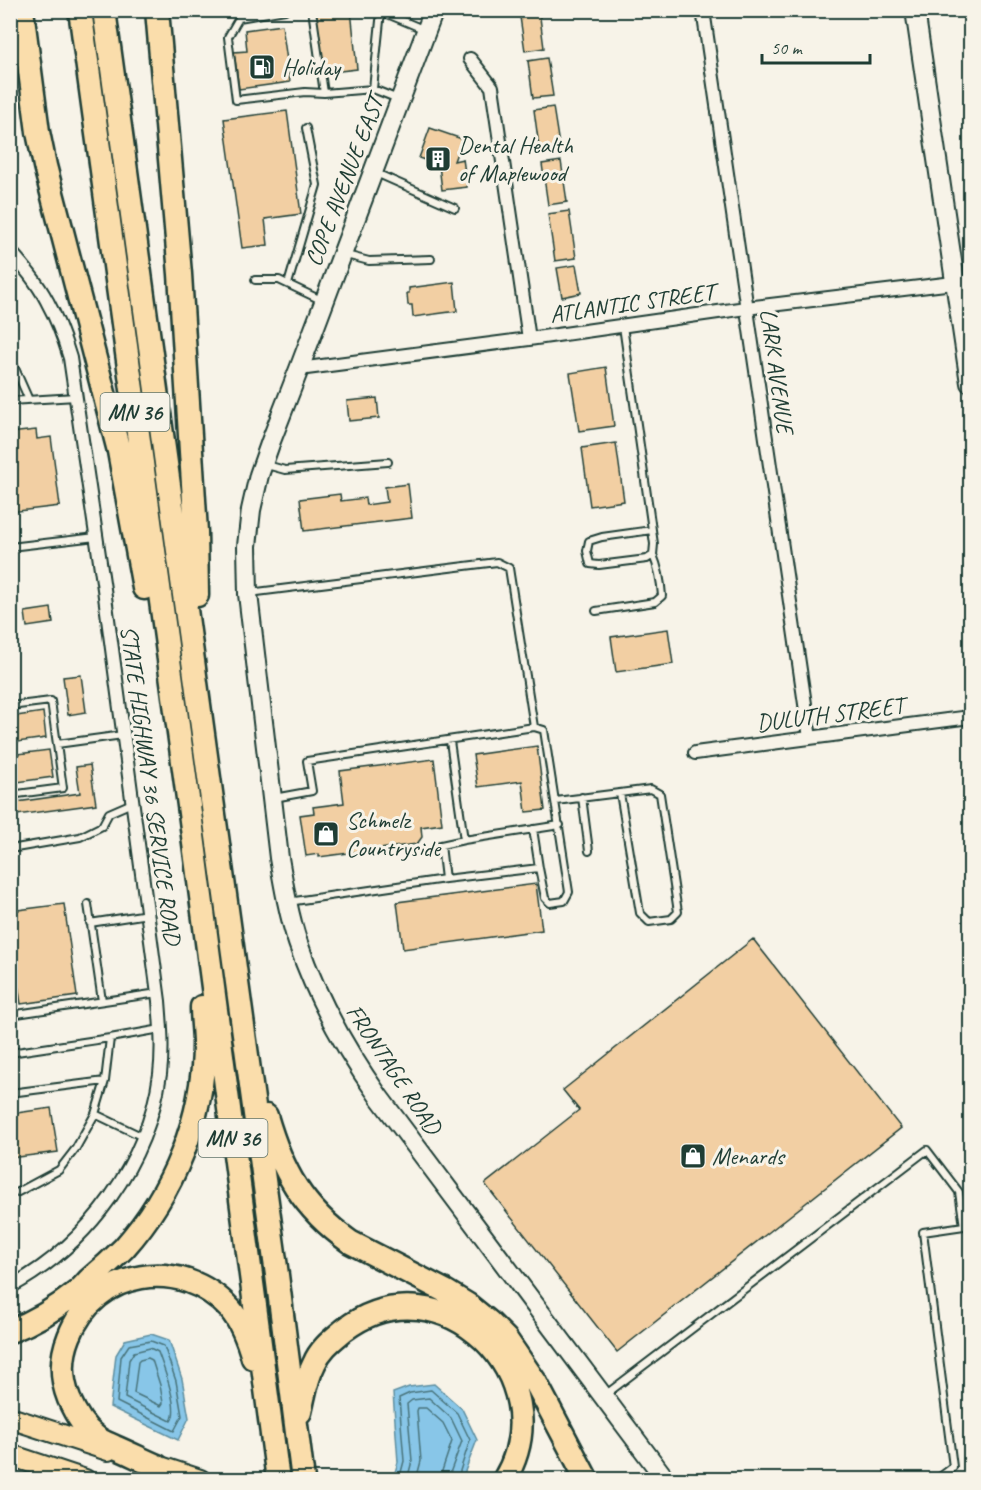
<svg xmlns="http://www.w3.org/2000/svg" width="981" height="1490" viewBox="0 0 981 1490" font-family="Caveat,sans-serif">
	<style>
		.water { fill: #88c6e8; stroke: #5e8fa0; stroke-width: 1.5 }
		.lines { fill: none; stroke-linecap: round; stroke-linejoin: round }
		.shore { stroke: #49747c; stroke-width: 1.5 }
		.building { fill: #f2cfa3; stroke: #1f3d34; stroke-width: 1.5 }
		.lane-casing { stroke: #1f3d34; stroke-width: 10 }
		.street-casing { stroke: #1f3d34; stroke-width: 16 }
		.secondary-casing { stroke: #1f3d34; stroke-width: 22 }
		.primary-casing { stroke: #1f3d34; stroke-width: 24 }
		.highway-casing { stroke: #1f3d34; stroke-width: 27 }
		.lane { stroke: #f7f3e8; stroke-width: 6 }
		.street { stroke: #f7f3e8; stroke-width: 12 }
		.secondary { stroke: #f7f3e8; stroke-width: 18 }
		.primary { stroke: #faddab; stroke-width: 20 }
		.highway { stroke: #faddab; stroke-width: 22 }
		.labels { text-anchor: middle; stroke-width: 6; stroke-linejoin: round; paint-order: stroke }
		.shield { fill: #f7f3e8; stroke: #60746a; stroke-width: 1.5 }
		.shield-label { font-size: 22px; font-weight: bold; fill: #1f3d34 }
		.poi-label { font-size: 24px; fill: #1f3d34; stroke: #f7f3e8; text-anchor: start }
		.street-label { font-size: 24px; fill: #1f3d34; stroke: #f7f3e8 }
	</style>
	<rect width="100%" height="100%" fill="#f7f3e8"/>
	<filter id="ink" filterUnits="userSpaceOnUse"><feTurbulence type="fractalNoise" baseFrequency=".0167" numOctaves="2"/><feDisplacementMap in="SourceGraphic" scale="12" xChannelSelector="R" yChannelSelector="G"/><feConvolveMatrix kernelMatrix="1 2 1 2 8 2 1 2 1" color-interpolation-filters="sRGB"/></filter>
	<g filter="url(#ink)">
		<path class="water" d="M151 1334 169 1340 182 1379 189 1418 178 1440 110 1407 116 1355 125 1340Z
			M434 1384 462 1409 477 1440 462 1479H393L398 1462 393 1393 409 1387Z"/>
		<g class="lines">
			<path class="shore" d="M151 1341 164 1346 176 1381 182 1416 174 1431 117 1402 121 1357 129 1345Z
				M150 1348 158 1352C163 1366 180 1409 171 1421L125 1398 129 1360 134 1352Z
				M148 1358 152 1360 160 1385 163 1403 161 1406 134 1393 138 1362 140 1360Z
				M399 1480 404 1461 399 1398 410 1393 431 1390 457 1413 470 1440 457 1480
				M407 1480 412 1461 407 1404 412 1400 429 1398 451 1418 462 1441 450 1473 449 1480
				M416 1480 421 1461 417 1411 418 1408H426L443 1423 452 1441 442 1471 440 1480"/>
		</g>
		<path class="building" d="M334 10H351L357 69 323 73 316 13Z
			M519 10H539L544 48 525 51Z
			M282 25 290 82 239 89 234 52 247 51 245 30Z
			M547 58 553 96 533 98 528 61Z
			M553 107 560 151 540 154 534 110Z
			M287 111 301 214 265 219 268 245 242 248 224 119Z
			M430 128 462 139 454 161 463 159 467 187 442 190 439 165 419 158Z
			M561 161 567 202 548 205 542 164Z
			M569 211 576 258 555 261 548 214Z
			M576 265 581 293 562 297 557 268Z
			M454 282 457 311 413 317 412 305H408L407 293H409V288Z
			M606 367 614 426 579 431 570 373Z
			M377 398 379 418 349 421 347 401Z
			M36 430 37 439 51 437 60 506 10 512V433Z
			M616 443 624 501 590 506 582 448Z
			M408 484 412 518 304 531 300 499 340 494 341 501 365 498 366 505 387 502 385 487Z
			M51 608 53 623 27 627 25 612Z
			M668 629 673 664 616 672 611 637Z
			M81 675 86 712 68 715 63 677Z
			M43 712 46 738 10 743V717Z
			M537 746 545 810 526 812 522 781 478 787 473 755Z
			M49 750 53 777 10 783V755Z
			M434 759 442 824 421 827 422 837 417 844 319 857V854L306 856 300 815 314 813 313 807 344 803 340 771Z
			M90 765 96 804 10 816V803L80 793 76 767Z
			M536 884 542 930 403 949 397 902Z
			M64 904 77 996 21 1004 10 932V911Z
			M753 939 901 1128 617 1352 485 1184 579 1110 563 1090Z
			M51 1108 58 1152 10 1158V1114Z"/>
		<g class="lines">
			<defs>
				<path id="lane" d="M285 10 239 18 228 37 236 100 305 92 324 93
					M312 10 324 93 373 89 398 99
					M380 11 423 29
					M373 89 381 11
					M376 173 455 208
					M346 255 369 261 431 259
					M255 280H279L321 300
					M288 284 317 185 306 128
					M623 326 654 544 653 555 647 559 599 565 590 564 587 551 589 541 602 537 652 530
					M10 357 29 400
					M10 401 76 397
					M263 464 285 470 388 462
					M10 547 96 537
					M249 593 497 562 509 568 534 727
					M596 611 655 602 662 596C661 581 659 569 653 555
					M10 706 51 701 63 788 10 795
					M450 741 464 840
					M57 744 123 735
					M582 797 589 851
					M274 798 312 791 307 761 534 727 544 730 569 892 564 901 550 903 545 898 539 868 445 879 288 902
					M556 801 651 789 660 794 678 912 671 919 649 922 640 913 620 793
					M533 829 539 868
					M10 849 80 837 102 826 109 813 132 803
					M445 879 441 845 464 840 560 825
					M88 904 102 1001
					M90 923 148 914
					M10 1015 158 993
					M10 1053 110 1038
					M10 1093 105 1081
					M143 1137 95 1114 105 1081 110 1038 161 1029
					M18 1192 59 1170 76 1148 95 1114
					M605 1395 927 1150 959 1192 964 1226 923 1232 953 1467 936 1480"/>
				<path id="street" d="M703 10 810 738
					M470 59 492 87 529 339
					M10 251C24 267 37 282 47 301 57 319 64 338 70 358L104 589 159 1001C161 1026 163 1050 160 1074 148 1163 89 1244 10 1287
					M299 369 529 339 746 308 970 281
					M695 753 970 717"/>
				<path id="secondary" d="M434 10 299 369 271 441 259 475 251 510 247 546 248 594 279 858C284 887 289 916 298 943 317 999 345 1049 379 1097L666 1480
					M915 10 970 383"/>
				<path id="primary" d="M10 1418 108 1450
					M10 1455 85 1480
					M142 1461 200 1480"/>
				<path id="highway" d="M22 10 38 132 45 166 119 451 144 588
					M80 10 190 813 278 1480
					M104 10 277 1275 303 1480
					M157 10 180 274 196 532 197 595
					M266 1116C282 1171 302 1208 350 1242L445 1291 468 1305 489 1322 506 1339 536 1383 587 1480
					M10 1331C34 1322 57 1308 77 1292 82 1288 86 1283 90 1279 102 1269 113 1259 124 1248 173 1193 204 1118 204 1044 204 1032 202 1019 202 1007
					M300 1412C304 1396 306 1379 314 1364 320 1349 332 1340 344 1330 441 1256 566 1379 504 1480
					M157 1466C143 1460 129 1453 115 1447 109 1444 100 1441 95 1436 83 1427 75 1413 69 1399 61 1379 61 1357 69 1337 95 1269 181 1255 230 1309 242 1323 248 1340 253 1358"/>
			</defs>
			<use href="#lane" class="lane-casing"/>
			<use href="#street" class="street-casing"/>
			<use href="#secondary" class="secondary-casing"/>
			<use href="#primary" class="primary-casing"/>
			<use href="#highway" class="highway-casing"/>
			<use href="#lane" class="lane"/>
			<use href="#street" class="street"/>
			<use href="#secondary" class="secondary"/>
			<use href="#primary" class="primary"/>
			<use href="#highway" class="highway"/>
		</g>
	</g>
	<defs>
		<symbol id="fuel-square" viewBox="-11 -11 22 22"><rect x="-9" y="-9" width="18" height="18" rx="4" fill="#1f3d34" stroke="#f7f3e8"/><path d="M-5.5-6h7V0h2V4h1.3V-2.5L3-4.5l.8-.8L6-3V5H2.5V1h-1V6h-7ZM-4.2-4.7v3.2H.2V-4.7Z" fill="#fff"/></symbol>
		<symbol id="building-square" viewBox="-11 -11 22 22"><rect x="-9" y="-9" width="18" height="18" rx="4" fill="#1f3d34" stroke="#f7f3e8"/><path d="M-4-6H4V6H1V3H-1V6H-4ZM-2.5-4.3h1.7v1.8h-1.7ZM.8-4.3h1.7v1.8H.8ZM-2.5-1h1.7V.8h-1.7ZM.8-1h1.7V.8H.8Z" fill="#fff"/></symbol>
		<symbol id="shop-square" viewBox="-11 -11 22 22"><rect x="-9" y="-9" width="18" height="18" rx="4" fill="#1f3d34" stroke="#f7f3e8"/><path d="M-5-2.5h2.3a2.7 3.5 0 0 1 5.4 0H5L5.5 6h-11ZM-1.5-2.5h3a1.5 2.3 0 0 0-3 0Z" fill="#fff"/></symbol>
	</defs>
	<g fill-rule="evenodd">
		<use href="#fuel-square" x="247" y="52" width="30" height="30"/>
		<use href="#building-square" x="423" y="144" width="30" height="30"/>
		<use href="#shop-square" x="311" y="819" width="30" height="30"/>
		<use href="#shop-square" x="678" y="1141" width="30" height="30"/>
	</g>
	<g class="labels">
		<g class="shield">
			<rect x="100.5" y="393" width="69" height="38" rx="4.5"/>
			<rect x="198.5" y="1119" width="69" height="38" rx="4.5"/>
		</g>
		<g class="shield-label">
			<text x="135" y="420">MN 36</text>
			<text x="233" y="1146">MN 36</text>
		</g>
		<g class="poi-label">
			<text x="282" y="75">Holiday</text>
			<text x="458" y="153">Dental Health<tspan x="458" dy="28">of Maplewood</tspan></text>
			<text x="346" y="828">Schmelz<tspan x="346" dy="28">Countryside</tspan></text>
			<text x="712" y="1164">Menards</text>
		</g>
		<g class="street-label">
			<text transform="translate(344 181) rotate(-69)" y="8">COPE AVENUE EAST</text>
			<text transform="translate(632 303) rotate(-8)" y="8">ATLANTIC STREET</text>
			<text transform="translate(777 371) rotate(82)" y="8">LARK AVENUE</text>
			<text transform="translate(830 714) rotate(-7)" y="8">DULUTH STREET</text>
			<text transform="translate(151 785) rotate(82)" y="8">STATE HIGHWAY 36 SERVICE ROAD</text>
			<text transform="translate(394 1069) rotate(56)" y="8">FRONTAGE ROAD</text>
		</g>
	</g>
	<rect width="981" height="1490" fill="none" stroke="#f7f3e8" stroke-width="36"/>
	<rect x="18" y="18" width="945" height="1454" fill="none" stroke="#1f3d34" stroke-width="2" filter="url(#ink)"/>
	<path d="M762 54v9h108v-9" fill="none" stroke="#1f3d34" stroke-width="3"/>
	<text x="771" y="54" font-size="18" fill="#1f3d34" stroke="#f7f3e8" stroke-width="4.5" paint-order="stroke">50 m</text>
</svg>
